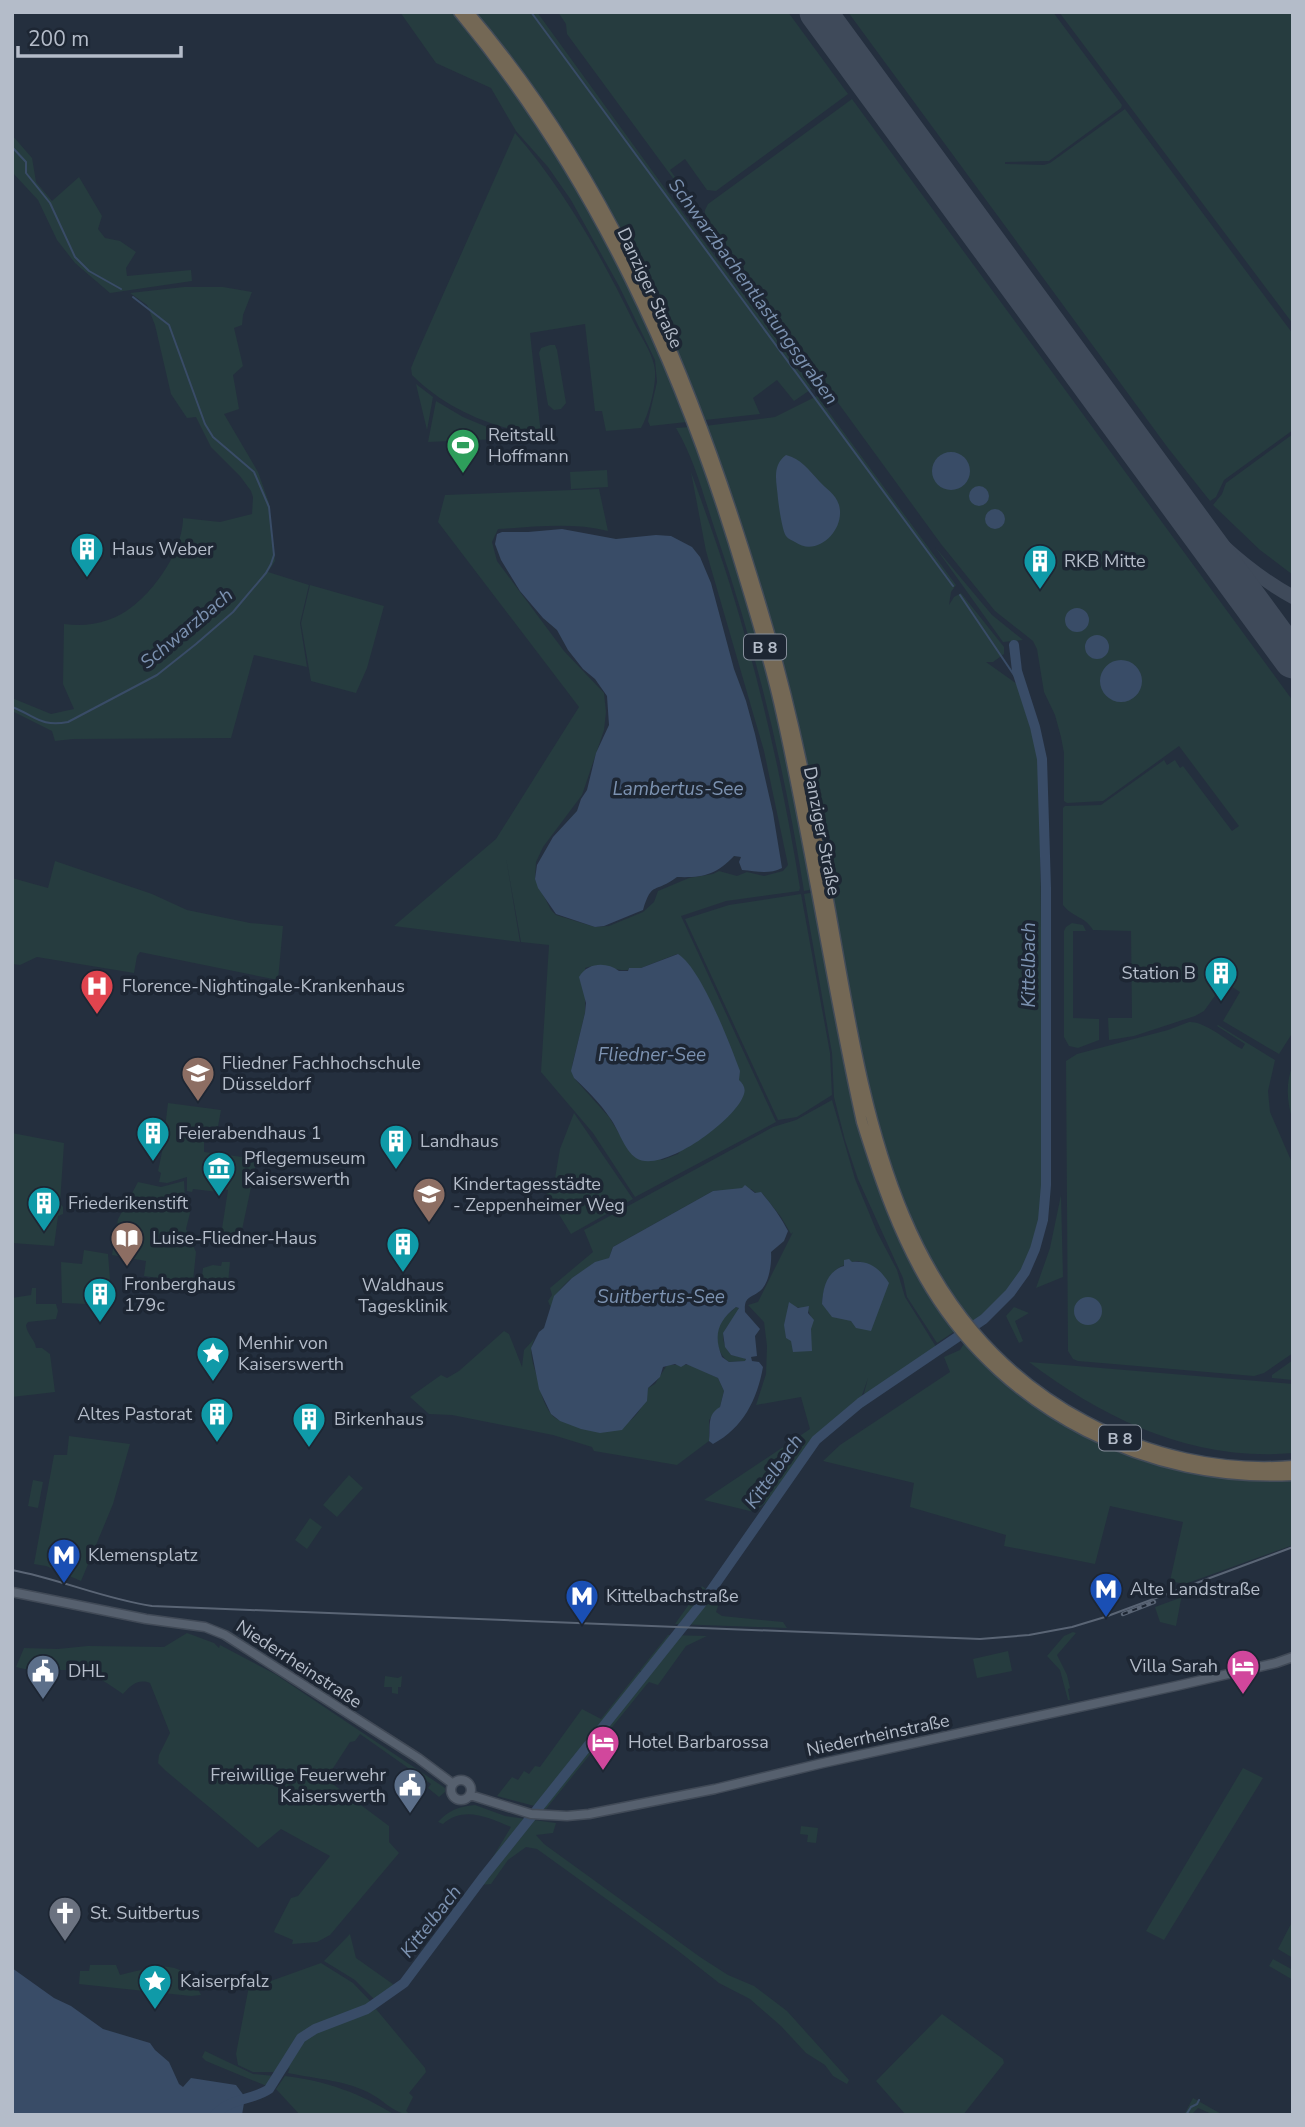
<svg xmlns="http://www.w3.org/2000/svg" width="1305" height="2127" viewBox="0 0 1305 2127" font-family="'Nunito Sans',sans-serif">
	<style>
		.green { fill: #263c3f; fill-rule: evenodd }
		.water { fill: #394c67; fill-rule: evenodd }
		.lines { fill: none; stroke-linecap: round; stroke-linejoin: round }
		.stream { stroke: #394c67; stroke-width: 2 }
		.river { stroke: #394c67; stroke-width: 10 }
		.taxiway { stroke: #3f4a5a; stroke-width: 14 }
		.runway { stroke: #3f4a5a; stroke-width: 37 }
		.major-casing { stroke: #414a57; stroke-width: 11 }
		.highway-casing { stroke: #434c59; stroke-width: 13 }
		.major { stroke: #56606e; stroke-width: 8 }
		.highway { stroke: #746855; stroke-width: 10 }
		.tram { stroke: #5a6575; stroke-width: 2 }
		.rail-casing { stroke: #5a6575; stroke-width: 4.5 }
		.rail { stroke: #1d2633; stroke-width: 2; stroke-dasharray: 5; stroke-linecap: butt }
		.labels { text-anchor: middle; stroke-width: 7; stroke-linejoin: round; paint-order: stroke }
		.shield { fill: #1d2633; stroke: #878f9c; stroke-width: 2 }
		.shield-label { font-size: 16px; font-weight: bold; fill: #b4bcc9 }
		.street-label { font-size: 18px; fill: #b4bcc9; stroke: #1d2633 }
		.poi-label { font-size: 18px; fill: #b4bcc9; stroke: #1d2633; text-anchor: start }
		.water-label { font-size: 19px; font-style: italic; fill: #7c92b1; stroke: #1d2633 }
	</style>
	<rect width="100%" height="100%" fill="#242f3e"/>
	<path class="green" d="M400 12H537L690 223 813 388 794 401 777 380 753 398 760 414 650 426 648 421 657 382 655 360 619 286 571 200 548 167 516 131 491 88 436 63Z
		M558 12H788L848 94 716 191 707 190 685 159 670 170 691 199 689 200 567 34 566 24Z
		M848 12H1053L1122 105 1121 108 1049 161 1005 162V164L1044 165 1050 163 1125 109 1293 334V430L1224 480 1216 497 1210 501 1168 448Z
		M1059 12H1291L1293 15V324Z
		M852 99 1293 701V1032L1279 1054 1223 1021 1240 992 1225 982 1204 1011 1195 1016 1134 1036 1109 1040 1108 1018H1132L1131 931 1093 930C1086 917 1072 917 1063 905V808L1065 806 1101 805 1164 760 1167 765 1175 760 1180 768 1183 766 1232 831 1239 826 1179 746 1103 801 1067 803 1064 801V753L1061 737 1055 715 1044 692 1037 649 1033 641 995 611 941 544 704 219 705 210 708 204Z
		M515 133C566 192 602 257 636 327 643 340 654 356 655 371 656 387 649 414 641 428L606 431 602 411H595L585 324 530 333 541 435C493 428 447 410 412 375L411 368 418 351Z
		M12 135 32 158 36 182 52 201 79 177 102 216 98 229 105 238 120 241 136 252 126 268 127 276 191 270 192 281 110 293 75 263 57 240 38 200 12 172Z
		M184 287H223L252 292 243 315 242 325 234 328 243 366 233 375 239 409 224 414 258 472 269 503 275 561 268 572 309 585 300 623 307 667 254 655 231 738 73 739 55 741 52 731 12 711V698L51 714 74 709 63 684 64 624C79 626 94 625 108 620 144 609 183 555 183 518L220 522 252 514 253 497 251 491 240 476 211 447 196 417 187 418 171 394 155 325 147 305 130 293Z
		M550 345H555L557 350 566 403 561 409 554 410 548 405 539 353 541 348Z
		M416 384 433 397 427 430Z
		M817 396 956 585 951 592 949 605 954 597 961 593 1004 647V654L993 662H986L1017 684 1039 757 1044 1186C1040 1245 1024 1289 973 1324L942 1283 891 1175 860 1062 810 783 774 634 745 537 705 426 775 417Z
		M436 401 463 417 499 432V439L428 442Z
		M691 427 730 539 779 712 815 889 804 891C785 770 756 649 716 533 704 498 695 460 676 428Z
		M1293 434V575L1260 550 1213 505 1222 494 1226 483Z
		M607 470 608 487 571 489 570 472Z
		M691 472C705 511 719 549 731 588 761 686 784 787 800 888L799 891 726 901 681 916 776 1122 635 1197 593 1133 541 1072 549 945 521 942 506 858 520 942 394 926 496 839 579 707 438 522 445 495 599 489 608 531C572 522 535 527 498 529L492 542 497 561 564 651 604 693 606 712 604 730 582 795 543 847 536 862 535 879 551 910 556 915 595 927 609 926 643 912 654 902 658 891 689 878 713 874 719 871 737 876 747 872 764 876 783 871 788 865 764 751 706 551ZM677 954C699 966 736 1054 739 1080L678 1154 662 1160 626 1145 609 1117 574 1078 572 1066 585 1013V968C601 962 612 971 628 970L629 968H641Z
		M935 547 992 615 1023 640 1003 642Z
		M310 585 384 606 367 668 356 693 311 681 301 623Z
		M55 861 152 894 187 910 250 923 283 926 278 980 140 952 137 956 134 973 37 957 20 965 12 964V878L48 888Z
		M815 892 859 1124 928 1292 955 1331 937 1343 907 1297 903 1278 858 1179 845 1140 834 1097 832 1053 804 894Z
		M801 894 830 1053 832 1095 797 1117 778 1120 685 919 729 905Z
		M1072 923 1083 925 1086 931H1073V1018L1099 1019V1040L1078 1048 1069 1046 1064 1037V931L1066 927Z
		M1189 1022C1205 1021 1227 1041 1242 1049L1245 1044 1217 1026 1218 1025 1275 1060 1268 1091 1270 1112 1293 1165V1353L1264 1373 1254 1376 1078 1361 1073 1359 1068 1351 1066 1061 1077 1054 1168 1030Z
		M1293 1065V1121C1287 1103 1285 1083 1293 1065Z
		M832 1100 855 1179 877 1232 897 1270 905 1297 938 1350 862 1401 868 1378 860 1401 815 1438 772 1498 754 1512 704 1500 810 1429 801 1397 756 1405 766 1374 767 1346 764 1322 748 1305 758 1302 793 1232 791 1234 781 1217 762 1193 757 1194 751 1189 713 1191 613 1247 609 1258C585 1270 559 1279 551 1308L548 1301 552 1295 550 1288 593 1252 584 1230 773 1127 796 1120ZM858 1261 874 1267 853 1322 822 1304C824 1279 832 1266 858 1261ZM788 1305 808 1310 811 1317 810 1343 786 1338C785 1326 788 1316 788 1305Z
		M168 1103 221 1110 217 1132H212L211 1140H204V1152L257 1159 240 1239 221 1235 228 1190 219 1189 218 1192 193 1189 192 1192 187 1191V1177L167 1183 159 1182 161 1173 158 1171 163 1147 156 1145 158 1137 164 1136Z
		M574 1113 633 1199 571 1234 546 1193 554 1184 560 1149Z
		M12 1133 64 1143 60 1203 63 1207V1214L58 1216 54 1246 12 1243Z
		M184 1181 185 1198 190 1213 186 1229 196 1252 192 1291 187 1290V1293L178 1292 177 1281 144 1276 146 1261 112 1255 118 1219 138 1182 161 1187Z
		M1061 1195 1063 1277 1036 1288 1050 1248Z
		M84 1250 108 1254 112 1305 62 1303 61 1262 82 1264Z
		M222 1262H230L228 1283 202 1278 203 1268 213 1265 221 1266Z
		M32 1288H36V1304H56L58 1311 56 1319 28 1322 26 1325C27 1335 35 1339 36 1348H42L50 1354 55 1392 12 1397V1298L31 1295Z
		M736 1307 739 1308C733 1327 712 1330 731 1355L744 1357 746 1361 729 1362C716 1354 713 1332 722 1319 726 1315 732 1311 736 1307Z
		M1014 1307 1029 1313 1015 1321 1023 1341 1019 1343 1006 1316Z
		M504 1331 509 1334 522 1367 524 1350 535 1338C527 1351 534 1366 538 1380 541 1391 543 1405 552 1415 557 1421 564 1421 571 1424 606 1441 641 1427 648 1388L655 1384 667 1365H691L718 1378 724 1391 720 1407 709 1420V1441L677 1465 594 1451 592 1447 553 1435 452 1415 429 1414 410 1397 441 1375 447 1378 459 1371Z
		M965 1342C989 1368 1017 1394 1046 1414 1096 1448 1162 1470 1223 1477 1246 1479 1269 1478 1293 1478V1545L1185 1584 1170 1581 1183 1522 1110 1506 1095 1564 1004 1546 1006 1535 910 1507 914 1483 823 1461 840 1445 950 1372 944 1357 960 1350Z
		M1293 1360V1380L1272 1378V1375Z
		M1029 1362 1293 1384V1453C1195 1462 1105 1420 1029 1362Z
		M69 1436 130 1444 113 1504 81 1581 46 1566 34 1564 54 1455H67Z
		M349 1475 363 1488 337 1517 323 1505Z
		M33 1480 43 1482 38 1508 28 1506Z
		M310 1518 322 1527 307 1549 295 1540Z
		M702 1586 720 1600 716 1612 722 1616 783 1622 787 1628 675 1624Z
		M1182 1594 1176 1626 1160 1622 1155 1607 1177 1599Z
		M1073 1632 1076 1633 1057 1655 1067 1675 1070 1688 1068 1689 1070 1700H1068L1060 1670 1047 1656 1064 1636Z
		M187 1633 214 1643 219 1648 220 1645 275 1674 445 1788V1792L439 1797 428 1788 431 1784 360 1734 355 1741 350 1742 326 1779 389 1826V1842L399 1853 330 1935 317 1942 292 1944 293 1940 274 1932 275 1929 291 1898 298 1896 330 1856 281 1829 258 1848 166 1771 158 1763 159 1755 170 1733 150 1683C138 1678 130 1686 123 1694 110 1685 94 1673 78 1671 56 1668 40 1674 16 1667L24 1648 58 1649 88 1646 164 1647Z
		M668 1635 707 1636 686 1646 658 1685 649 1682 647 1684 546 1809 497 1796 512 1777 518 1780 524 1771 529 1774 535 1766 540 1767 582 1709 601 1719 639 1671 642 1674 640 1670Z
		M1008 1651 1012 1671 977 1678 973 1659Z
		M385 1676 398 1678 402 1676 401 1687H398V1694L392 1693V1687H384Z
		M1243 1768 1263 1778 1164 1940 1146 1931Z
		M475 1805 505 1816 556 1823 553 1833 536 1835 544 1844 700 1957 728 1975 754 1986 787 2011 849 2080 847 2084 833 2076 825 2065 806 2053 781 2026 750 1999 719 1983 677 1950 537 1849 526 1847 508 1860 491 1884 481 1885 485 1870 511 1827C489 1818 464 1805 443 1824L438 1822C449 1810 458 1807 475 1805Z
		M801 1826 818 1828 816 1843 807 1842 808 1835 800 1834Z
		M1293 1920V1958L1278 1949Z
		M350 1934 356 1958 397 1987 376 2001 355 1980 324 1961Z
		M1273 1959 1293 1970V1980L1269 1966Z
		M321 1963 353 1983 373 2004 316 2027 301 2036 277 2072H253L238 2065 236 2054 249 1986 254 1987Z
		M90 1965H116L120 1975C156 1967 183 1955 201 1995L191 1996 79 1984 80 1971H89Z
		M376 2009 425 2068 426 2072 409 2093 413 2097 406 2111 411 2115C397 2115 385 2102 373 2095 348 2080 315 2079 288 2073L290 2067 285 2072 281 2071 298 2044 310 2034Z
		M942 2014 1003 2059 1004 2063 963 2115H906L876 2081Z
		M205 2051 253 2074 275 2076 269 2087 206 2061 202 2057Z
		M285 2076C326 2081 360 2093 395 2115H300L276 2089Z
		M1193 2098 1223 2115H1214L1198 2108 1191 2115H1184Z"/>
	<path class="water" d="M932 471a19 19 0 1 1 38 0a19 19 0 1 1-38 0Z
		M786 455C801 459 808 469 819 481 826 489 835 493 839 505 846 530 817 558 795 542 792 540 788 539 786 536 782 530 779 507 778 499 777 483 771 466 786 455Z
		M969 496a10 10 0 1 1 20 0a10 10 0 1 1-20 0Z
		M985 519a10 10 0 1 1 20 0a10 10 0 1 1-20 0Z
		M562 529 616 539 656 535 671 536 692 547 700 557 711 583 734 669 746 701 755 734 773 813 782 868C768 875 757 871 742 870L739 862 741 857 734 856C716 875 702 878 677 877 655 894 652 880 643 910L604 926 595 927 556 914 538 888 535 879 537 865 553 837 577 811 581 799 587 790 596 753 609 725 607 696 595 679 583 669 568 650 557 630 543 618 520 591 501 560 495 544 497 534 502 532H528Z
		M1065 620a12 12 0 1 1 24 0a12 12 0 1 1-24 0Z
		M1085 647a12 12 0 1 1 24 0a12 12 0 1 1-24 0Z
		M1100 681a21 21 0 1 1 42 0a21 21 0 1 1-42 0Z
		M678 954C701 968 730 1044 740 1071L739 1080C743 1084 746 1088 744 1094 737 1119 662 1175 636 1158 624 1150 619 1130 610 1118 600 1103 587 1090 574 1078L571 1071 585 1013 586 1003 579 977C588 962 607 962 619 971H628L629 968H641Z
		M745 1185 755 1193 761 1192C772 1205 781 1217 788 1231L784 1241 771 1252C772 1263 769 1284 760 1291 749 1299 744 1297 745 1312L760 1329 755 1336 757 1356 751 1357 752 1361 759 1362 763 1367C757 1400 743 1428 713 1444L709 1441C711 1428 706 1415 720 1407L724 1391 718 1378 686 1364 681 1367 675 1364 663 1367 660 1377 648 1388 647 1401 622 1430 600 1433 581 1429 560 1421 551 1414 539 1389 531 1348 539 1332 544 1328 554 1296 572 1278 595 1262 609 1258 613 1247 713 1191 742 1188ZM736 1307 739 1308 723 1333 725 1347 731 1355 746 1359 745 1361 729 1362 722 1357C713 1335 718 1321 736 1307Z
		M849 1259 852 1262C870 1260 880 1269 889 1283L871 1331 856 1328 851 1321 832 1317 822 1304C823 1287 827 1271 844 1266V1260Z
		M1074 1311a14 14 0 1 1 28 0a14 14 0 1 1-28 0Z
		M789 1302 798 1308 809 1306 808 1313 814 1320 811 1329 812 1351 793 1352 791 1341 786 1338 784 1325Z
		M12 1968 54 1998 71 2006 103 2029 150 2043 155 2050 169 2062 179 2084 183 2087 191 2078 236 2085 245 2097 242 2115H12Z"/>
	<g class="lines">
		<path class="stream" d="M531 12 953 586
			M12 147 26 162V173L50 203 75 257 89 271 121 289
			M960 595 1020 684
			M12 707C36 716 40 727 68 722L157 675 196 644 233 612 266 573 271 564 274 555 269 507 254 472 213 437 205 424 169 325 133 297
			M1186 2115 1191 2107 1197 2104 1199 2100"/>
		<path class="river" d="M215 2115C229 2098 254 2100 269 2089L301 2038 315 2029 367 2009 404 1983 484 1876 705 1599 816 1440 860 1403 984 1319 1010 1293 1025 1272 1035 1249 1043 1220 1046 1185V888L1042 759 1035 727 1017 671 1014 645"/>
		<path class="taxiway" d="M1162 482C1201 526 1240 568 1293 597"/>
		<path class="runway" d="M818 12 1293 660"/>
		<defs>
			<path id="major" d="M12 1592 146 1619 205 1627 225 1635 418 1758 453 1784
				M451 1790a10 10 0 1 1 20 0a10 10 0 1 1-20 0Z
				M470 1795 531 1814 567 1816 589 1814 715 1789 823 1763 1176 1686 1276 1663 1293 1657"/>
			<path id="highway" d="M459 12C596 177 684 372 744 576 758 622 772 668 782 715 812 850 832 987 862 1122 880 1180 899 1236 931 1289 1006 1412 1149 1483 1293 1475
				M468 12C620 189 704 409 768 630 795 722 813 817 830 911 865 1106 891 1317 1085 1421 1148 1455 1221 1472 1293 1466"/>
		</defs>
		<use href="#major" class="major-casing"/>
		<use href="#highway" class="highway-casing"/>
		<use href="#major" class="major"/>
		<use href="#highway" class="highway"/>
		<path class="tram" d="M12 1570C60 1579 104 1599 152 1606L980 1639 1029 1635 1072 1627 1105 1617 1293 1547"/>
		<defs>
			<path id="rail" d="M1123 1614 1154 1602"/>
		</defs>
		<use href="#rail" class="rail-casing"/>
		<use href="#rail" class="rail"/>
	</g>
	<defs>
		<symbol id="stadium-pin" viewBox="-11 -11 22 30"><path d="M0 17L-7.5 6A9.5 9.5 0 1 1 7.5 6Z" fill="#2e9e5b" stroke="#1d2633"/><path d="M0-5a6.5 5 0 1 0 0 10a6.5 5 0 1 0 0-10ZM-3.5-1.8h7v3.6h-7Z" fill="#fff"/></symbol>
		<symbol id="building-pin" viewBox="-11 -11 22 30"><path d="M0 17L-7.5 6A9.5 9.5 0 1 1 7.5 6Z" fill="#0f9aa8" stroke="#1d2633"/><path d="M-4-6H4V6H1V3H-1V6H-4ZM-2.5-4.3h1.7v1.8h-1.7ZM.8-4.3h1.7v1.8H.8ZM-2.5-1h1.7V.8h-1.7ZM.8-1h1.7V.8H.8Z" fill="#fff"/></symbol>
		<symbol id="hospital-pin" viewBox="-11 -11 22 30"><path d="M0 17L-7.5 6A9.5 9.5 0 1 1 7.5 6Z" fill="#e0444e" stroke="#1d2633"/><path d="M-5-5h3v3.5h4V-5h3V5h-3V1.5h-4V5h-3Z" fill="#fff"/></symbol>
		<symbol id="university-pin" viewBox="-11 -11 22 30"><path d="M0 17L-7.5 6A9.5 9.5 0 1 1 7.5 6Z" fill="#8d6e63" stroke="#1d2633"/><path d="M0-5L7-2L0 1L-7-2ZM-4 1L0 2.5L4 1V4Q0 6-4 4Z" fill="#fff"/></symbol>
		<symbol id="museum-pin" viewBox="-11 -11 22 30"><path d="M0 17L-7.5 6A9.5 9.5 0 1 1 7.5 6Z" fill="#0f9aa8" stroke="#1d2633"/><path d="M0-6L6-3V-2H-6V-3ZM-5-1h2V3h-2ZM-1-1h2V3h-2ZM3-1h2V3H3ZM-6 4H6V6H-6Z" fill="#fff"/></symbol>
		<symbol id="school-pin" viewBox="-11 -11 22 30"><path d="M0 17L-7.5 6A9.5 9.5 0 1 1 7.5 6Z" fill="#8d6e63" stroke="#1d2633"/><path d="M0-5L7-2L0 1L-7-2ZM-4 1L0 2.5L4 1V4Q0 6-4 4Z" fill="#fff"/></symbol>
		<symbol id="library-pin" viewBox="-11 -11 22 30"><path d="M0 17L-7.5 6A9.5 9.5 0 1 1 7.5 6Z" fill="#8d6e63" stroke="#1d2633"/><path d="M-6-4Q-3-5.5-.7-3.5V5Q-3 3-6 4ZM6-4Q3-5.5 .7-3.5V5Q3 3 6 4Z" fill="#fff"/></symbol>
		<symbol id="sight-pin" viewBox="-11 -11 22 30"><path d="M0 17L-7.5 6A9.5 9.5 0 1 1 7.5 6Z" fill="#0f9aa8" stroke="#1d2633"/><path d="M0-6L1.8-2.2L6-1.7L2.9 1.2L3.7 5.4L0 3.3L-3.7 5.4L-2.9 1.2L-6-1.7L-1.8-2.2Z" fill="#fff"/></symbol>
		<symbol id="metro-pin" viewBox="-11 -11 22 30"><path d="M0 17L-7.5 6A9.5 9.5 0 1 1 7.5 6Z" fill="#1a4fb4" stroke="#1d2633"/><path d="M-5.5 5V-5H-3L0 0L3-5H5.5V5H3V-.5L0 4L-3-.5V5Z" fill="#fff"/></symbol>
		<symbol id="hotel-pin" viewBox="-11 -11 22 30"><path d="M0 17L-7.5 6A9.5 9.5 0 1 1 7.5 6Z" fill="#d1479c" stroke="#1d2633"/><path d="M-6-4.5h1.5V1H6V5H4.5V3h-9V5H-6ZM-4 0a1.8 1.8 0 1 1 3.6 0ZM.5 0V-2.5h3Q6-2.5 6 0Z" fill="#fff"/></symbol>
		<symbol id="civic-pin" viewBox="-11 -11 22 30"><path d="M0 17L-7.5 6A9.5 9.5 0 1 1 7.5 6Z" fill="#5c6f8a" stroke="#1d2633"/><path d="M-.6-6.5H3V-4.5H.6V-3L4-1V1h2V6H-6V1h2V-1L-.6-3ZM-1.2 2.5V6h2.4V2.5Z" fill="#fff"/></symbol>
		<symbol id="church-pin" viewBox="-11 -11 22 30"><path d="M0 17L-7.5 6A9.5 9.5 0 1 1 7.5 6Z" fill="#6b7280" stroke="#1d2633"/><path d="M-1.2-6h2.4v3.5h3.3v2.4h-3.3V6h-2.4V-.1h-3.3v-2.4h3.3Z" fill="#fff"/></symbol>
	</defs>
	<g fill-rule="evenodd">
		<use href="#stadium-pin" x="444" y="426" width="38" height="52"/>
		<use href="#building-pin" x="68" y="530" width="38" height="52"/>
		<use href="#building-pin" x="1021" y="542" width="38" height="52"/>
		<use href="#building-pin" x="1202" y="954" width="38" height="52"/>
		<use href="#hospital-pin" x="78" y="967" width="38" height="52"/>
		<use href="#university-pin" x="179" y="1054" width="38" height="52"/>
		<use href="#building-pin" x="134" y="1114" width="38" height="52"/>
		<use href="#building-pin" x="377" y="1122" width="38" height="52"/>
		<use href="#museum-pin" x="200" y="1149" width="38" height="52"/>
		<use href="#school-pin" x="410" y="1175" width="38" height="52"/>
		<use href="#building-pin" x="25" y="1184" width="38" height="52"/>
		<use href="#library-pin" x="108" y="1219" width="38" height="52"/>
		<use href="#building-pin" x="384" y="1225" width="38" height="52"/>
		<use href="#building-pin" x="81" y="1275" width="38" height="52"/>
		<use href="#sight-pin" x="194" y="1334" width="38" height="52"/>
		<use href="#building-pin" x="198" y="1395" width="38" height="52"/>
		<use href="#building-pin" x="290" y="1400" width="38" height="52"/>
		<use href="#metro-pin" x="45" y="1536" width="38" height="52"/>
		<use href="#metro-pin" x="1087" y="1570" width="38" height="52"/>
		<use href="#metro-pin" x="563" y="1577" width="38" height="52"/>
		<use href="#hotel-pin" x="1224" y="1647" width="38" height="52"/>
		<use href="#civic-pin" x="24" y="1652" width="38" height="52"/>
		<use href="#hotel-pin" x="584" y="1723" width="38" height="52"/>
		<use href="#civic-pin" x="391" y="1766" width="38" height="52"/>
		<use href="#church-pin" x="46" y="1894" width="38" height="52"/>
		<use href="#sight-pin" x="136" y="1962" width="38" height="52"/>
	</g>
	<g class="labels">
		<g class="shield">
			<rect x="744" y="634.5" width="42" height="25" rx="5"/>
			<rect x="1099" y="1425.5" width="42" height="25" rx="5"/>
		</g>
		<g class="shield-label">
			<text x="765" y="653">B 8</text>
			<text x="1120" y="1444">B 8</text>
		</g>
		<g class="street-label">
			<text transform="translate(650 288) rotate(65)" y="6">Danziger Straße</text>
			<text transform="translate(822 831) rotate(79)" y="6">Danziger Straße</text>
			<text transform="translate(299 1664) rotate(33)" y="6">Niederrheinstraße</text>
			<text transform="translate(878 1735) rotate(-12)" y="6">Niederrheinstraße</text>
		</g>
		<g class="poi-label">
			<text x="488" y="441">Reitstall<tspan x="488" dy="21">Hoffmann</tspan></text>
			<text x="112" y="555">Haus Weber</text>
			<text x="1064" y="567">RKB Mitte</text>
			<text x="1196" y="979" text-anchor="end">Station B</text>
			<text x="122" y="992">Florence-Nightingale-Krankenhaus</text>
			<text x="222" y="1069">Fliedner Fachhochschule<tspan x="222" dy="21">Düsseldorf</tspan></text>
			<text x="178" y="1139">Feierabendhaus 1</text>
			<text x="420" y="1147">Landhaus</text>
			<text x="244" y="1164">Pflegemuseum<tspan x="244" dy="21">Kaiserswerth</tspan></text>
			<text x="453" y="1190">Kindertagesstädte<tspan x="453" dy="21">- Zeppenheimer Weg</tspan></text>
			<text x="68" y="1209">Friederikenstift</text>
			<text x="152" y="1244">Luise-Fliedner-Haus</text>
			<text x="124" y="1290">Fronberghaus<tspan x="124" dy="21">179c</tspan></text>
			<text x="403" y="1291" text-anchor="middle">Waldhaus<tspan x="403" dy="21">Tagesklinik</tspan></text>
			<text x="238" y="1349">Menhir von<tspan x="238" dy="21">Kaiserswerth</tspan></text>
			<text x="192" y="1420" text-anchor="end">Altes Pastorat</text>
			<text x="334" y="1425">Birkenhaus</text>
			<text x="88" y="1561">Klemensplatz</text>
			<text x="1130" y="1595">Alte Landstraße</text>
			<text x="606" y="1602">Kittelbachstraße</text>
			<text x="1218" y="1672" text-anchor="end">Villa Sarah</text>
			<text x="68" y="1677">DHL</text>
			<text x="628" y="1748">Hotel Barbarossa</text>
			<text x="386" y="1781" text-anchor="end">Freiwillige Feuerwehr<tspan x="386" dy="21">Kaiserswerth</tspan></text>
			<text x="90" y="1919">St. Suitbertus</text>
			<text x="180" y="1987">Kaiserpfalz</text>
		</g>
		<g class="water-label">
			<text transform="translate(754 291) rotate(54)" y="7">Schwarzbachentlastungsgraben</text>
			<text transform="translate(186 628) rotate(-40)" y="7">Schwarzbach</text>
			<text x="678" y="795">Lambertus-See</text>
			<text transform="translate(1028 965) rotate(-90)" y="7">Kittelbach</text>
			<text x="652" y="1061">Fliedner-See</text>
			<text x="661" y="1303">Suitbertus-See</text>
			<text transform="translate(773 1471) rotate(-55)" y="7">Kittelbach</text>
			<text transform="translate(430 1921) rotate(-52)" y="7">Kittelbach</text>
		</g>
	</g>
	<rect width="1305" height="2127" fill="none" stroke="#b4bcc9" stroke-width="28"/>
	<path d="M18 46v10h163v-10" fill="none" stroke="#b4bcc9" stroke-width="3.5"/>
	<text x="28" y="46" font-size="21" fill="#b4bcc9" stroke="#1d2633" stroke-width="5" paint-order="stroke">200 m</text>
</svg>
